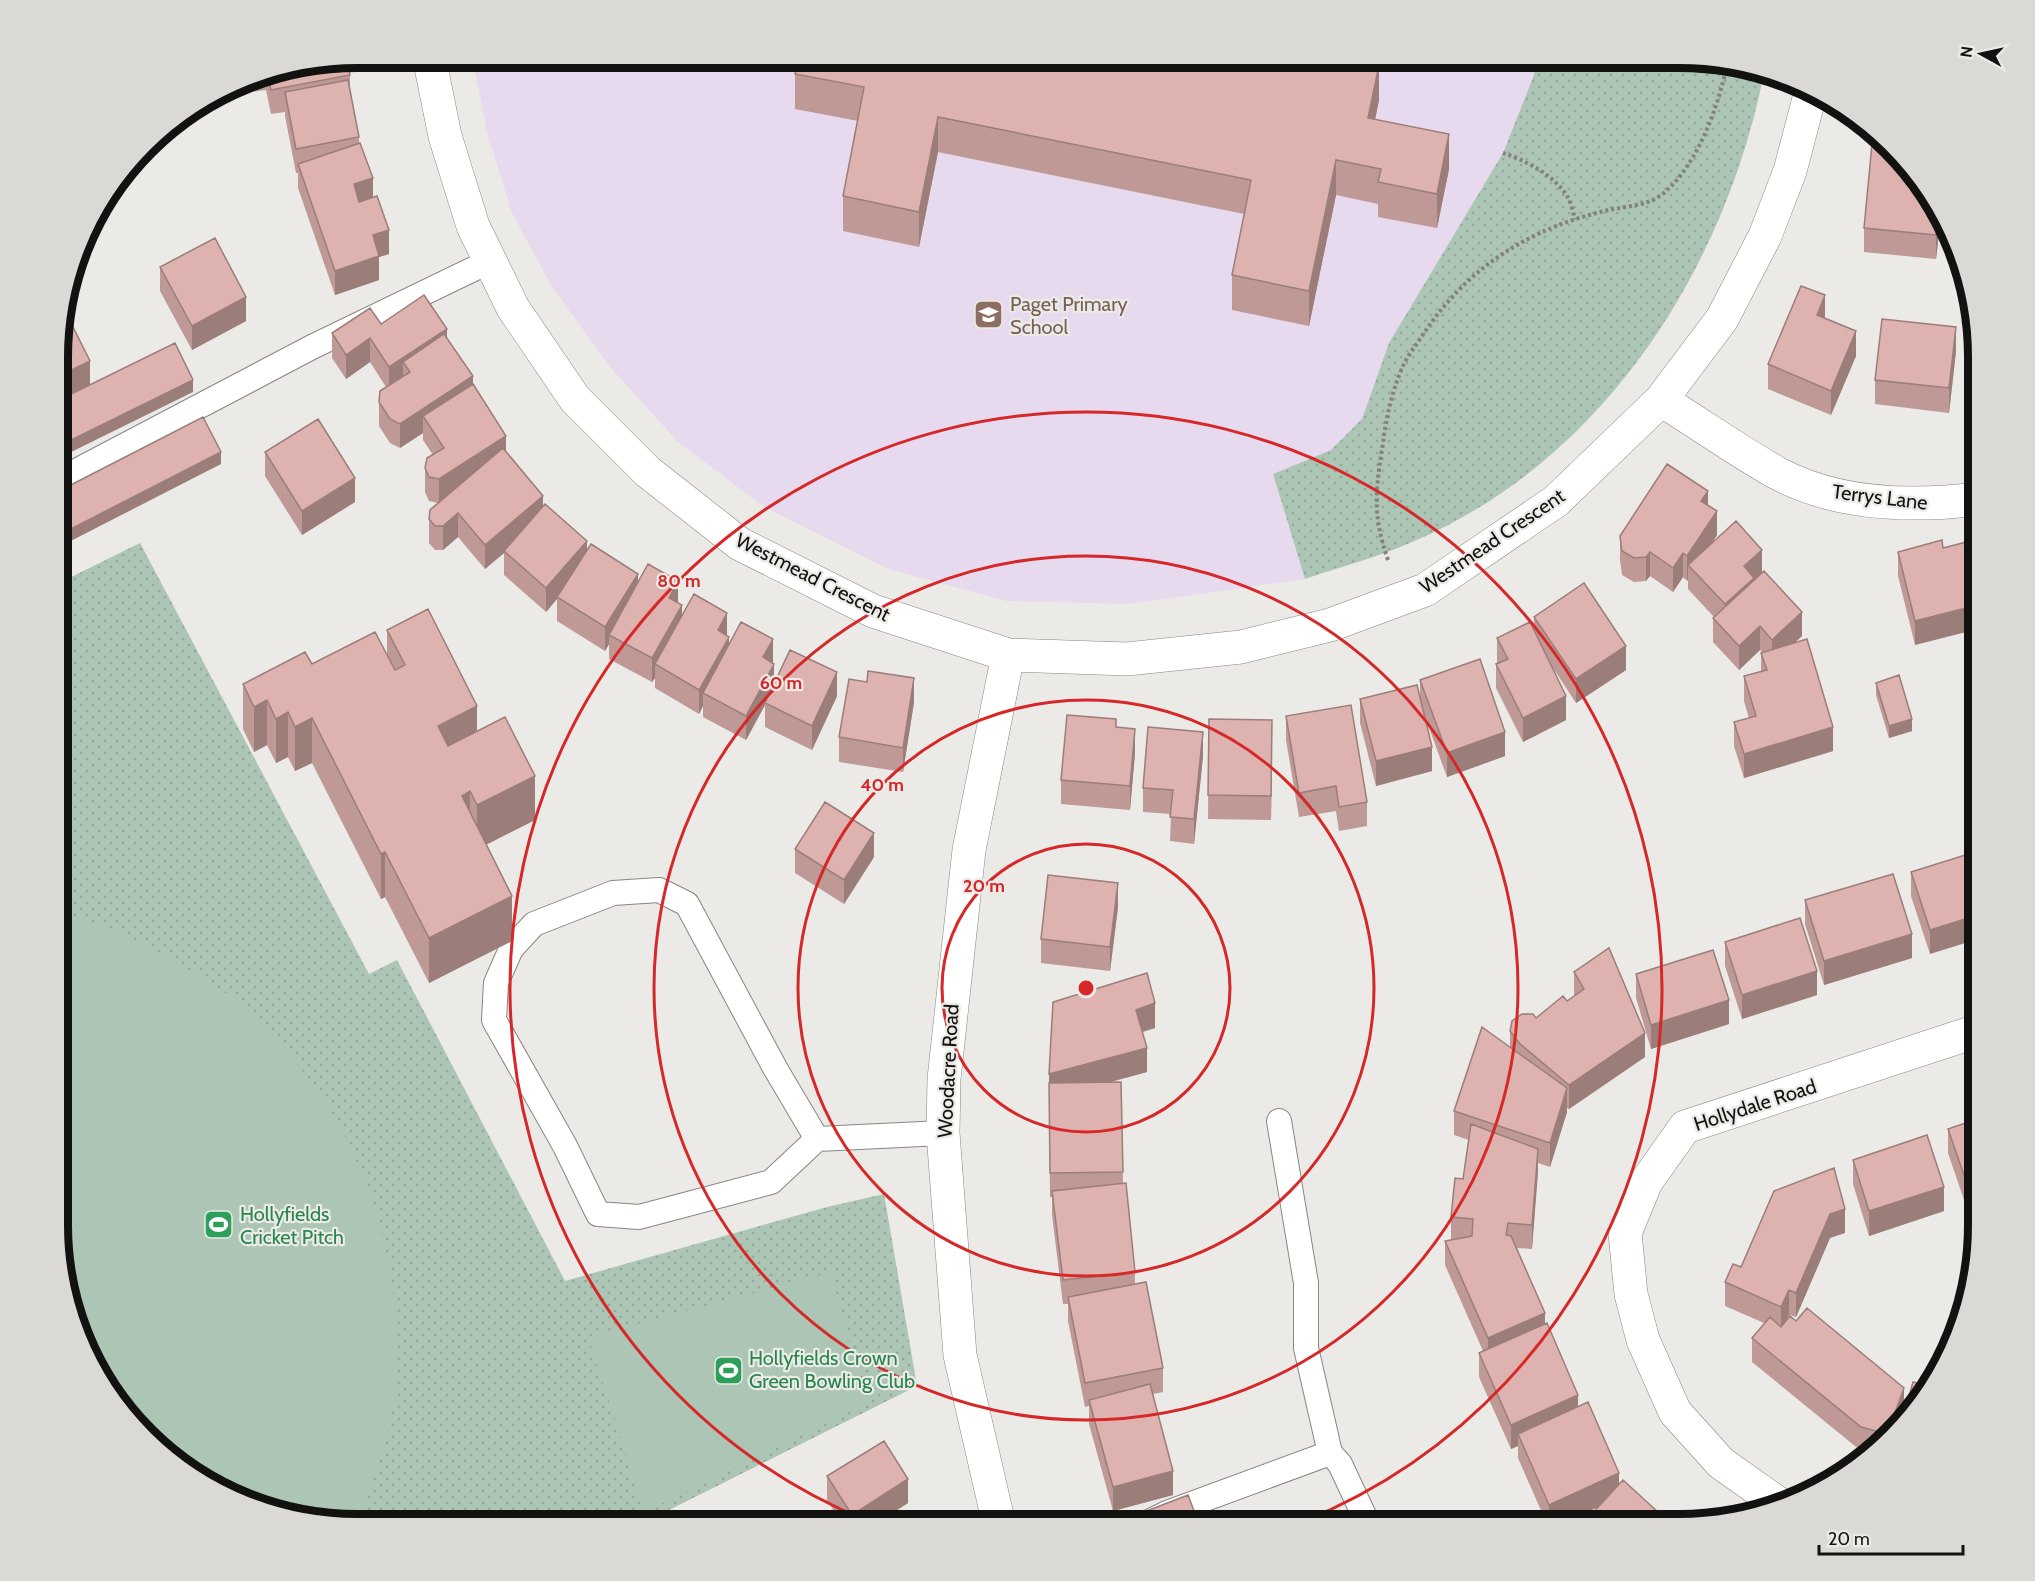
<svg xmlns="http://www.w3.org/2000/svg" width="2035" height="1581" viewBox="0 0 2035 1581" font-family="Cabin,sans-serif">
	<style>
		.education { fill: #e8daee }
		.park { fill: url(#park-dots) }
		.pitch { fill: #adc5b5 }
		.lines { fill: none; stroke-linecap: round; stroke-linejoin: round }
		.lane-casing { stroke: #878683; stroke-width: 26 }
		.street-casing { stroke: #878683; stroke-width: 34 }
		.path { stroke: #82817e; stroke-width: 4; stroke-dasharray: 3 3; stroke-linecap: butt }
		.lane { stroke: #fff; stroke-width: 24 }
		.street { stroke: #fff; stroke-width: 33 }
		.wall { fill: #bf9996 }
		.shaded-wall { fill: #9b7d7a }
		.building { fill: #deb2ae; stroke: #9b7d7a; stroke-width: 1.5 }
		.ring { fill: none; stroke: #d62828; stroke-width: 3 }
		.labels { text-anchor: middle; stroke-width: 4.5; stroke-linejoin: round; paint-order: stroke }
		.education-label { font-size: 20px; fill: #785e54; stroke: #ebeae6; text-anchor: start }
		.street-label { font-size: 20px; fill: #121210; stroke: #ebeae6 }
		.leisure-label { font-size: 20px; fill: #27864d; stroke: #ebeae6; text-anchor: start }
		.rim { fill: none; stroke: #121210; stroke-width: 8 }
		.centre { fill: #d62828; stroke: #ebeae6; stroke-width: 3 }
		.ring-label { font-size: 18px; text-anchor: middle; font-weight: bold; fill: #d62828; stroke: #ebeae6; stroke-width: 4.5; stroke-linejoin: round; paint-order: stroke }
	</style>
	<defs>
		<pattern id="park-dots" width="8" height="8" patternUnits="userSpaceOnUse" patternTransform="scale(1.5)"><rect width="8" height="8" fill="#adc5b5"/><path d="M2 2h.1M6 6h.1" fill="none" stroke="#94a89b" stroke-width="1.8" stroke-linecap="round"/></pattern>
	</defs>
	<rect width="100%" height="100%" fill="#ebeae6"/>
	<path class="education" d="M472 57 1535 58 1534 75 1503 153 1389 343 1362 419 1331 450 1273 474 1305 579 1128 604 1007 601 888 569 764 507 677 441 611 368 552 287 512 213 488 136Z"/>
	<path class="park" d="M1535 58H1698L1764 73C1725 270 1602 462 1412 542 1378 557 1340 567 1305 579L1273 474 1331 450 1362 419 1389 343 1503 153 1534 75Z
		M140 543 369 974 397 960 565 1281 827 1207 884 1194 917 1386 641 1524 337 1523 242 1501 159 1449 88 1357 58 1244 59 583Z"/>
	<path class="pitch" d="M58 914C106 923 154 947 194 973 208 982 224 991 236 1001 346 1094 401 1227 397 1370 395 1423 376 1474 358 1523H337L242 1501 159 1449 88 1357 58 1244Z
		M831 1272 866 1404 645 1512 588 1337Z"/>
	<g class="lines">
		<defs>
			<path id="lane" d="M59 480 312 347 490 261
				M1279 1121 1306 1283V1348L1330 1453 1340 1464 1368 1524
				M817 1139 775 1068 687 904 659 890 613 893 534 924 511 949 496 983 494 1020 565 1146 598 1214 639 1217 771 1182 817 1139 943 1133
				M1145 1524 1167 1513 1330 1453"/>
			<path id="street" d="M429 57 445 136 473 226 513 308 575 399 648 472 740 544 873 611 1008 655 1127 659 1241 647 1330 625 1425 590 1556 501 1661 400 1722 319 1765 236 1790 171 1811 91
				M1661 400C1700 424 1738 451 1777 473 1838 506 1912 507 1978 499
				M1779 1504 1721 1463 1675 1412 1643 1340 1631 1294 1625 1233 1646 1182 1685 1127 1977 1031
				M999 1524 960 1355 943 1133 944 1079 969 850 1008 655"/>
		</defs>
		<use href="#lane" class="lane-casing"/>
		<use href="#street" class="street-casing"/>
		<path class="path" d="M1503 153C1525 160 1554 175 1567 196 1571 202 1573 212 1575 219
			M1388 560C1373 516 1375 495 1382 449 1386 420 1391 393 1403 366 1407 357 1414 348 1420 339 1450 293 1486 259 1536 235 1558 224 1581 217 1604 211 1624 206 1647 207 1664 193 1698 164 1718 107 1727 65"/>
		<use href="#lane" class="lane"/>
		<use href="#street" class="street"/>
	</g>
	<path class="wall" d="M347 59 350 75V88L359 137V143L373 197 389 254 379 257V280L335 295 298 188V173H296L285 116V112L271 114 266 90 250 92 244 88V82L260 73Z
		M1379 72V100L1375 120 1449 169 1437 228 1378 217V204L1336 195 1309 326 1232 310V275L1244 214 938 152 919 247 843 231V196L858 121 795 109V74Z
		M1941 216 1936 259 1864 252V228Z
		M160 267 246 321 192 350 160 291Z
		M1825 318 1856 356 1831 415 1768 389V364Z
		M381 324 447 337 473 385 506 452 543 506 587 550 638 582 678 603 682 617 727 636 729 645 773 663 774 683 837 696 812 750 765 727V705L746 740 703 717V706L699 714 655 688V678L652 682 609 659V644L605 651 557 621V599L546 612 504 575V553L485 569 458 537 443 550H435L429 543V519L438 503 429 501 425 492V468L433 455 423 440V433L400 448 390 443 379 426V402L386 387 370 362 346 379 332 358V333Z
		M1956 351 1949 413 1875 404V380Z
		M265 452 355 502 302 535 265 476Z
		M1708 505 1717 535 1711 544 1762 572 1802 636 1794 643 1833 751 1744 778 1734 746V722L1749 718 1744 701V676L1761 671V653L1762 652 1760 650 1739 670 1713 642V618L1714 617 1688 589V579L1687 581 1683 577 1673 592 1650 576 1646 581 1634 582 1622 575 1620 560V536Z
		M1943 548 1915 645 1898 576V552Z
		M1534 617 1626 670 1576 703 1553 668 1566 720 1523 742 1496 688V664H1498L1497 662V638L1534 631Z
		M387 630 477 731 535 820 486 845 512 941 429 983 385 897 381 899 312 763 295 771 288 757 276 763 267 745 254 752 243 729V684L312 664 387 655Z
		M1420 680 1505 756 1447 777 1424 714 1432 771 1376 786 1360 723V699L1420 700Z
		M867 682 914 702 903 772 839 762V737Z
		M1876 683 1912 731 1889 738 1876 695Z
		M1286 716 1367 802V826L1339 831 1336 811 1299 817 1286 740Z
		M1209 719 1272 744 1271 820 1208 819Z
		M1116 727 1135 753 1130 810 1061 804V780Z
		M1203 756 1194 844 1170 841 1171 814 1143 812V788Z
		M795 849 874 857 844 904 795 873Z
		M1978 851 1930 954 1911 896V872Z
		M1805 900 1912 958 1824 985 1805 924Z
		M1118 907 1110 971 1041 963V939Z
		M1725 942 1817 995 1742 1019 1725 966Z
		M1574 972 1645 1057 1569 1109 1567 1108V1112L1550 1167 1538 1163 1532 1249 1517 1248 1545 1324 1578 1407 1619 1484 1671 1524H1588V1518L1599 1506 1560 1524H1547L1518 1458V1446L1511 1449 1479 1377V1353L1483 1351 1445 1265V1241L1451 1240V1217L1463 1179 1469 1140 1454 1135V1111L1510 1047V1031L1536 1018 1567 1001 1574 996Z
		M1636 974 1729 1024 1651 1049 1636 998Z
		M1053 1002 1155 1028 1142 1032 1147 1072 1111 1082H1121L1123 1183 1135 1272V1284L1163 1368V1392L1153 1394 1173 1495 1113 1511 1089 1424V1406L1085 1407 1068 1321V1304H1063L1052 1215V1197H1050L1049 1083Z
		M1977 1119 1965 1203 1948 1153V1129Z
		M1853 1160 1944 1211 1869 1236 1853 1184Z
		M1845 1233 1830 1238 1796 1317 1789 1315 1786 1321 1904 1412 1899 1426 1868 1453 1861 1451 1752 1362V1338L1764 1323 1725 1306V1282L1741 1267Z
		M827 1476 908 1503 875 1524H842L827 1500Z"/>
	<path class="shaded-wall" d="M1375 57H1382L1379 72V100L1368 153V118Z
		M185 116V120L174 123Z
		M938 117V152L919 247V212Z
		M1449 134V169L1437 228V194Z
		M1336 160V195L1309 326V291Z
		M373 178V202L354 209V184Z
		M1938 213 1941 216 1936 259V235Z
		M389 230V254L379 257V280L335 295V271L373 235Z
		M1825 295V320L1817 315Z
		M246 297V321L192 350V326Z
		M1956 327V351L1949 413V388Z
		M447 329V353L410 372 403 362V382L389 391V367Z
		M1856 331V356L1831 415V391Z
		M370 338V362L346 379V355Z
		M90 361V385L59 401V376Z
		M473 376V400L423 416V433L400 448V424Z
		M193 380V392L59 458V446Z
		M506 436V460L439 503V479Z
		M221 452V464L59 547V535Z
		M355 478V502L302 535V511Z
		M1708 491V515L1701 501Z
		M543 496V520L504 551V553L485 569V545Z
		M1717 511V535L1694 571 1688 565V579L1687 581V556Z
		M458 513V537L443 550V526Z
		M587 541V565L557 597V599L546 612V588Z
		M1762 550V574L1725 628V604L1744 566Z
		M1650 552V576L1646 581V557Z
		M1683 553V577L1673 592V568Z
		M638 574V598L609 635V644L605 651V627Z
		M678 581V605L669 598Z
		M682 605V629L655 664V678L652 682V658Z
		M1978 605V629L1915 645V621Z
		M1802 612V636L1772 664V640Z
		M727 613V637L718 630Z
		M1760 626V650L1739 670V646Z
		M729 637V661L703 693V706L699 714V690Z
		M773 639V663L763 657Z
		M1626 646V670L1576 703V679Z
		M774 664V688L765 703V705L746 740V716Z
		M837 672V696L812 750V726Z
		M914 678V702L903 772V748Z
		M1566 696V720L1523 742V718Z
		M267 700V745L254 752V707Z
		M477 706V751L438 770V726Z
		M288 712V757L276 763V719Z
		M312 718V763L295 771V727Z
		M1912 719V731L1889 738V726Z
		M1272 720V744L1271 820V796Z
		M1833 727V751L1744 778V754Z
		M1135 729V753L1130 810V786Z
		M1203 732V756L1194 844V819Z
		M1505 732V756L1447 777V753Z
		M1432 747V771L1376 786V761Z
		M535 776V820L477 849V805Z
		M470 791V836L462 796Z
		M874 833V857L844 904V880Z
		M385 852V897L381 899V854Z
		M1118 883V907L1110 971V947Z
		M512 896V941L429 983V938Z
		M1978 915V939L1930 954V930Z
		M1912 934V958L1824 985V961Z
		M1817 971V995L1742 1019V995Z
		M1729 1000V1024L1651 1049V1025Z
		M1155 1003V1028L1136 1034V1010Z
		M1645 1033V1057L1569 1109V1085Z
		M1147 1048V1072L1049 1098V1074Z
		M1567 1088V1112L1550 1167V1143Z
		M1538 1149V1173L1532 1249V1225Z
		M1977 1174V1198L1965 1203V1178Z
		M1944 1187V1211L1869 1236V1211Z
		M1845 1209V1233L1830 1238 1796 1317V1293L1830 1214Z
		M1789 1290V1315L1781 1331V1307Z
		M1545 1313V1337L1488 1362V1338Z
		M1904 1388V1412L1899 1426 1887 1436V1434Z
		M1578 1395V1419L1518 1434V1446L1511 1449V1425Z
		M1173 1471V1495L1113 1511V1487Z
		M1619 1473V1498L1560 1524H1549V1505Z
		M908 1479V1503L875 1524H852V1515Z"/>
	<path class="building" d="M799 57H1375L1374 64 1379 65 1368 118 1449 134 1437 194 1378 182 1381 169 1336 160 1309 291 1232 275 1251 180 938 117 919 212 843 196 864 87 795 74Z
		M347 59 350 75 271 90 267 72Z
		M348 80 359 137 296 149 285 92Z
		M360 143 373 178 354 184 359 202 377 196 389 230 373 235 379 256 335 271 298 164Z
		M1872 144 1886 145 1938 213 1936 235 1864 228Z
		M215 238 246 297 192 326 160 267Z
		M1801 286 1825 295 1817 315 1856 331 1831 391 1768 364Z
		M424 295 447 329 389 367 370 338 346 355 332 333 370 308 381 324Z
		M63 307 90 361 59 376 60 317Z
		M1882 319 1956 327 1949 388 1875 380Z
		M444 334 473 376 400 424 390 419 379 402 380 391 410 372 403 362Z
		M175 343 193 380 59 446V400Z
		M473 384 506 436 439 479 429 477 425 468 427 458 444 448 423 416Z
		M203 417 221 452 59 535V491Z
		M318 419 355 478 302 511 265 452Z
		M503 448 543 496 485 545 458 513 443 526H435L429 519 430 510Z
		M1667 464 1708 491 1701 501 1717 511 1687 556 1683 553 1673 568 1650 552 1646 557 1634 558 1622 551 1620 536Z
		M545 504 587 541 546 588 504 551Z
		M1736 521 1762 550 1744 566 1754 578 1725 604 1688 565Z
		M1978 539V605L1915 621 1898 552 1942 540 1943 548Z
		M591 544 638 574 605 627 557 597Z
		M648 564 678 581 669 598 682 605 652 658 609 635Z
		M1764 571 1802 612 1772 640 1760 626 1739 646 1713 618Z
		M1584 583 1626 646 1576 679 1534 617Z
		M694 594 727 613 718 630 729 637 699 690 655 664Z
		M428 609 477 706 438 726 448 746 505 717 535 776 477 805 470 791 462 796 512 896 429 938 385 852 381 854 312 718 295 727 288 712 276 719 267 700 254 707 243 684 305 652 312 664 375 632 395 670 405 665 387 630Z
		M741 622 773 639 763 657 774 664 746 716 703 693Z
		M1530 622 1566 696 1523 718 1496 664 1508 659 1497 638Z
		M1807 639 1833 727 1744 754 1734 722 1756 716 1744 676 1767 670 1761 653Z
		M790 650 837 672 812 726 765 703Z
		M1480 659 1505 732 1447 753 1420 680Z
		M868 671 914 678 903 748 839 737 849 679 867 682Z
		M1899 675 1912 719 1889 726 1876 683Z
		M1417 685 1432 747 1376 761 1360 699Z
		M1351 705 1367 802 1339 807 1336 786 1299 793 1286 716Z
		M1067 715 1116 719V727L1135 729 1130 786 1061 780Z
		M1209 719 1272 720 1271 796 1208 795Z
		M1148 727 1203 732 1194 819 1170 817 1173 790 1143 788Z
		M825 802 874 833 844 880 795 849Z
		M1978 851V915L1930 930 1911 872Z
		M1893 874 1912 934 1824 961 1805 900Z
		M1048 875 1118 883 1110 947 1041 939Z
		M1800 918 1817 971 1742 995 1725 942Z
		M1609 948 1645 1033 1569 1085 1520 1044 1510 1031 1512 1021 1522 1014H1533L1536 1018 1563 996 1567 1001 1584 989 1574 972Z
		M1713 950 1729 1000 1651 1025 1636 974Z
		M1147 973 1155 1003 1136 1010 1147 1048 1049 1074 1053 1002Z
		M1482 1027 1567 1088 1550 1143 1454 1111Z
		M1121 1082 1123 1172 1050 1173 1049 1083Z
		M1977 1119V1174L1965 1178 1948 1129Z
		M1471 1124 1538 1149 1532 1225 1508 1223 1506 1235 1511 1236 1545 1313 1488 1338 1445 1241 1472 1236 1473 1219 1451 1217 1455 1178 1463 1179Z
		M1927 1135 1944 1187 1869 1211 1853 1160Z
		M1834 1168 1845 1209 1830 1214 1796 1293 1789 1290 1781 1307 1725 1282 1733 1264 1741 1267 1774 1191Z
		M1126 1183 1135 1272 1063 1280 1052 1191Z
		M1146 1282 1163 1368 1085 1383 1068 1297Z
		M1807 1308 1904 1388 1887 1434 1861 1427 1752 1338 1770 1317 1781 1327 1790 1316 1796 1321Z
		M1547 1323 1578 1395 1511 1425 1479 1353Z
		M1913 1382 1926 1385 1903 1422 1901 1424Z
		M1150 1384 1173 1471 1113 1487 1089 1400Z
		M1588 1402 1619 1473 1549 1505 1518 1434Z
		M884 1441 908 1479 852 1515 827 1476Z
		M1623 1480 1671 1524H1594L1588 1518Z
		M1188 1495 1199 1524H1128L1126 1519Z"/>
	<g class="ring">
		<circle cx="1086" cy="988" r="144"/>
		<circle cx="1086" cy="988" r="288"/>
		<circle cx="1086" cy="988" r="432"/>
		<path d="M870 1522A576 576 0 1 1 1302 1522"/>
	</g>
	<defs>
		<symbol id="school-square" viewBox="-11 -11 22 22"><rect x="-9" y="-9" width="18" height="18" rx="4" fill="#8d6e63" stroke="#ebeae6"/><path d="M0-5L7-2L0 1L-7-2ZM-4 1L0 2.5L4 1V4Q0 6-4 4Z" fill="#fff"/></symbol>
		<symbol id="stadium-square" viewBox="-11 -11 22 22"><rect x="-9" y="-9" width="18" height="18" rx="4" fill="#2e9e5b" stroke="#ebeae6"/><path d="M0-5a6.5 5 0 1 0 0 10a6.5 5 0 1 0 0-10ZM-3.5-1.8h7v3.6h-7Z" fill="#fff"/></symbol>
	</defs>
	<g fill-rule="evenodd">
		<use href="#school-square" x="972" y="298" width="33" height="33"/>
		<use href="#stadium-square" x="202" y="1208" width="33" height="33"/>
		<use href="#stadium-square" x="712" y="1354" width="33" height="33"/>
	</g>
	<g class="labels">
		<g class="education-label">
			<text x="1010" y="311">Paget Primary<tspan x="1010" dy="23">School</tspan></text>
		</g>
		<g class="street-label">
			<text transform="translate(1880 497) rotate(7)" y="7">Terrys Lane</text>
			<text transform="translate(1492 541) rotate(-34)" y="7">Westmead Crescent</text>
			<text transform="translate(813 577) rotate(27)" y="7">Westmead Crescent</text>
			<text transform="translate(948 1071) rotate(-87)" y="7">Woodacre Road</text>
			<text transform="translate(1755 1105) rotate(-18)" y="7">Hollydale Road</text>
		</g>
		<g class="leisure-label">
			<text x="240" y="1221">Hollyfields<tspan x="240" dy="23">Cricket Pitch</tspan></text>
			<text x="749" y="1365">Hollyfields Crown<tspan x="749" dy="23">Green Bowling Club</tspan></text>
		</g>
	</g>
	<path d="M0 0H2035V1581H0ZM357 68H1679A289 289 0 0 1 1968 357V1225A289 289 0 0 1 1679 1514H357A289 289 0 0 1 68 1225V357A289 289 0 0 1 357 68Z" fill="#dad9d5" fill-rule="evenodd"/>
	<path class="rim" d="M357 68H1679A289 289 0 0 1 1968 357V1225A289 289 0 0 1 1679 1514H357A289 289 0 0 1 68 1225V357A289 289 0 0 1 357 68Z"/>
	<circle cx="1086" cy="988" r="9" class="centre"/>
	<g class="ring-label">
		<text x="679" y="587">80 m</text>
		<text x="781" y="689">60 m</text>
		<text x="882" y="791">40 m</text>
		<text x="984" y="892">20 m</text>
	</g>
	<g transform="translate(1981 54) rotate(278)" stroke="#ebeae6" stroke-width="4.5" paint-order="stroke">
	<path d="M0-4.5L10 22L0 15L-10 22Z" fill="#121210"/>
	<text y="-9" font-size="16" font-weight="bold" text-anchor="middle" fill="#121210">N</text>
	</g>
	<path d="M1819 1545v9h144v-9" fill="none" stroke="#121210" stroke-width="3"/>
	<text x="1828" y="1545" font-size="18" fill="#121210" stroke="#ebeae6" stroke-width="4.5" paint-order="stroke">20 m</text>
</svg>
